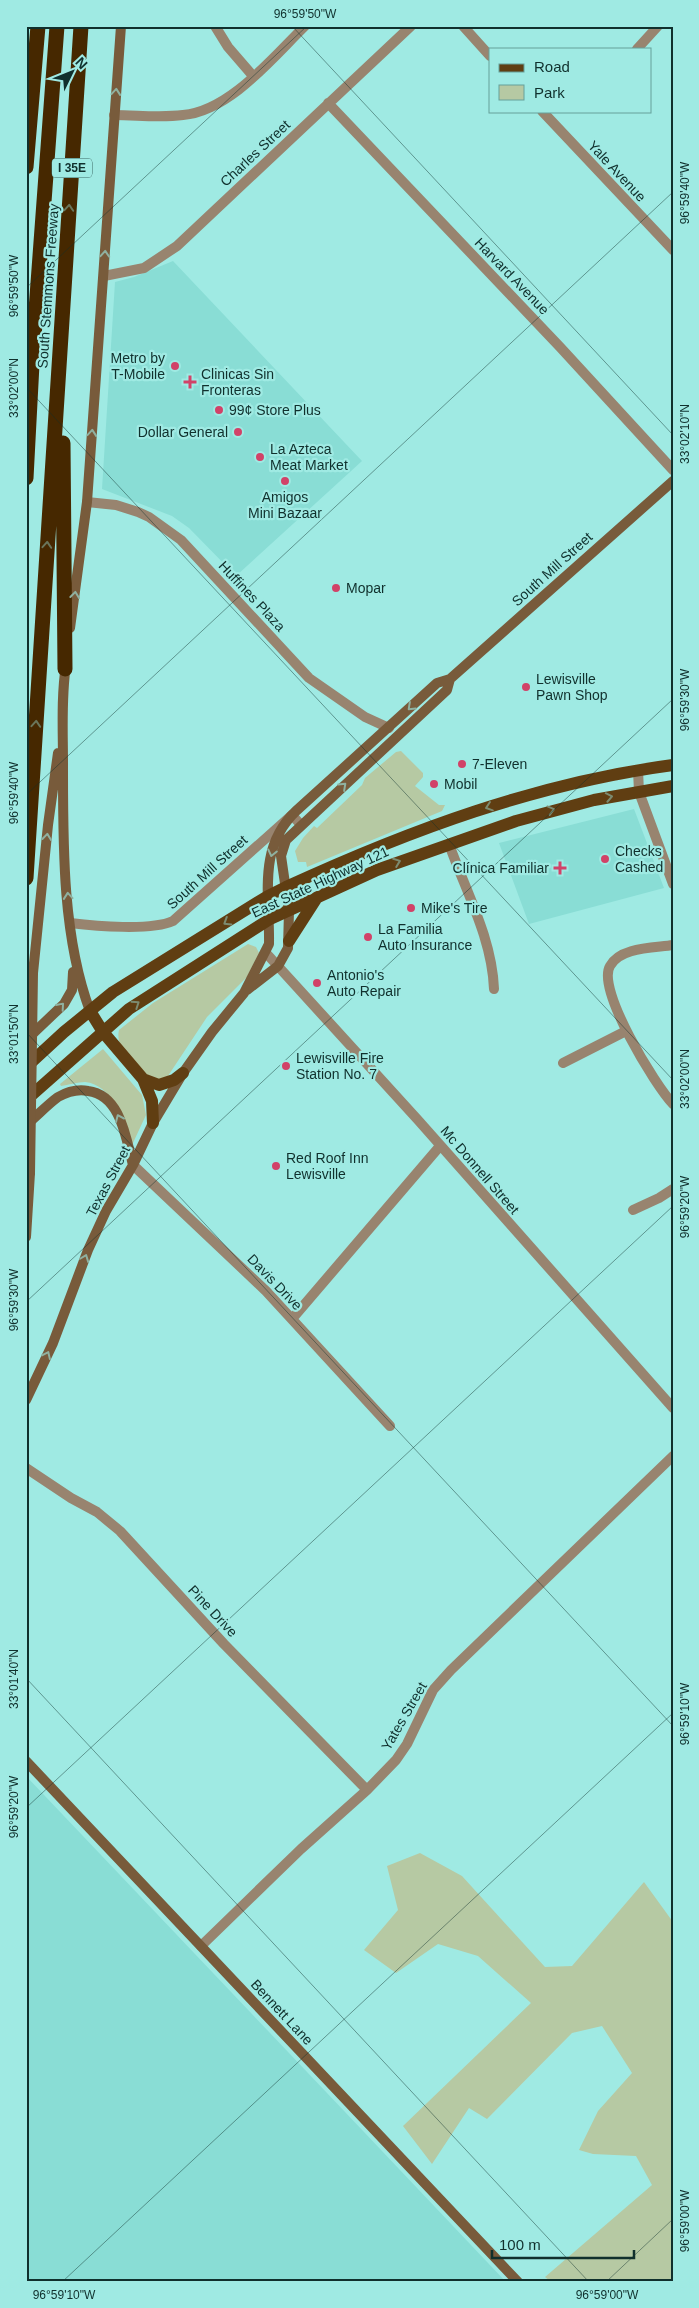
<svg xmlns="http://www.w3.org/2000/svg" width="699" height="2308" viewBox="0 0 699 2308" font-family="Arial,sans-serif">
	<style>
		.built { fill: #89ddd5 }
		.green { fill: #b6c9a3 }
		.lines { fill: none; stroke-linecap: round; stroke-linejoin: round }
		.street { stroke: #98846f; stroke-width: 10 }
		.secondary { stroke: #785b3b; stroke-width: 10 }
		.primary { stroke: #603e12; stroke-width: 12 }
		.highway { stroke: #462800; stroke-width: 15 }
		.secondary-bridge { stroke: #785b3b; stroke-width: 10 }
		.oneway { stroke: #8fb1a0 }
		.oneway2 { stroke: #6a765b }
		.oneway3 { stroke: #7c8b70 }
		.ticks { fill: none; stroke: #10302d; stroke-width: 1; stroke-opacity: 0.45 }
		.poi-dot { fill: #d14268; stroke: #9feae3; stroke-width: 2 }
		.labels { text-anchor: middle; stroke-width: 4.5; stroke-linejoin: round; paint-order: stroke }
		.shield { fill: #9feae3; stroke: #3b6864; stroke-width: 1 }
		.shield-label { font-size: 12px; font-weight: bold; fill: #10302d }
		.street-label { font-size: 14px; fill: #10302d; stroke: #9feae3 }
		.poi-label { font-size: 14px; fill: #10302d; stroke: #9feae3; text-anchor: start }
		.neatline { fill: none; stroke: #10302d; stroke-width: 2 }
		.ticks-label { font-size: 12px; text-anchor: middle; fill: #10302d }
	</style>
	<rect width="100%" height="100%" fill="#9feae3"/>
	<path class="built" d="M173 261 362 461 236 576 189 528 172 516 102 489 115 282 134 277Z
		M634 809 664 888 529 924 499 843Z
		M26 1776 364 2132 506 2282H26Z"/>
	<path class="green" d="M401 751 423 773V777L415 786 439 805H445L442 811 307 867 306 862H298L295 851 303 838 314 826 317 828 362 785 365 778 396 752Z
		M248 944 256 947 259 953 247 977 207 1017 166 1079 152 1080C139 1067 114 1050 119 1030L153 1003Z
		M103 1049 142 1095 146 1115 132 1145C125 1123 112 1084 85 1082 78 1082 68 1085 61 1086L60 1084Z
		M420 1853 462 1876 545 1967 572 1966 644 1882 673 1922V2282H551L545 2277 652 2185 636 2156 593 2154 579 2150 598 2111 632 2073 602 2026 572 2033 487 2119 469 2108 432 2164 403 2126 531 2003 478 1956 438 1944 396 1973 364 1950 398 1910 387 1866Z"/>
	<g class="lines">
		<path class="street" d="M215 26 228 47 253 76
			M463 26 490 56
			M637 49 658 26
			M328 103 560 347 673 470
			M542 111 673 250
			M114 115C137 115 160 118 183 115 230 111 273 57 305 26
			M104 276 144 268 177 246 411 26
			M87 502 116 505 138 512 149 517 181 540 309 678 365 717 389 728
			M638 770 639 792 673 884
			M449 844C466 892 492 938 494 989
			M70 923C95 926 151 931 173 921L292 815 301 825
			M673 945C654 948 620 947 610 966 596 989 655 1085 673 1104
			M266 953 418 1120 673 1408
			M563 1063 626 1031
			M133 1165 266 1291 390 1426
			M633 1210 659 1198 673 1189
			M292 1319 440 1146
			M26 1468 71 1498 97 1512 120 1531 224 1644 367 1790
			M201 1946 301 1849 367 1790 396 1760 407 1744 433 1690 451 1670 673 1456"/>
		<path class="secondary" d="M70 628 87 502 121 26
			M66 665C61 697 63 731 63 763 63 844 62 936 90 1011
			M33 973 48 825 58 753
			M247 990 278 966 288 948 289 911 281 856 286 840 447 690 450 679
			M26 1040 64 1004 72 990 73 972
			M26 1125C37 1116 47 1105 58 1097 67 1092 78 1089 88 1091 121 1095 126 1139 133 1165
			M26 1237 30 1173
			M26 1400 53 1343 88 1250 106 1211 133 1165 153 1123 183 1073 212 1032 244 993 269 944C270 896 257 848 296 811L437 683 450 679 673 481
			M26 1761 518 2282"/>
		<path class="primary" d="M289 941 316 899
			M90 1011 103 1032 143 1079 152 1101 153 1123
			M26 1067 64 1032 113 992 268 896 286 887C410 830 537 783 673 765
			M143 1079 159 1085 174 1080 183 1073
			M26 1100 129 1009 270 919 377 870 516 821 594 800 673 786"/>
		<path class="highway" d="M26 167 38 26
			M63 443 65 669
			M26 478 32 364 57 26
			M26 878 81 26"/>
		<path class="secondary-bridge" d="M30 1173 33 973"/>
	</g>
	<defs><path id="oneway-chevron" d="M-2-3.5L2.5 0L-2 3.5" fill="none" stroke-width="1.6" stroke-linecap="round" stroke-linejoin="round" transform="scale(1.25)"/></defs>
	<g class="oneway">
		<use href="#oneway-chevron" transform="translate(116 92) rotate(-85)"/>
		<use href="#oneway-chevron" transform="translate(105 254) rotate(-86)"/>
		<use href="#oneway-chevron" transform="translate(92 433) rotate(-85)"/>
		<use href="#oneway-chevron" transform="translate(75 595) rotate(-83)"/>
		<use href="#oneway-chevron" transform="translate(411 707) rotate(137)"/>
		<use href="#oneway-chevron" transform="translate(343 786) rotate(-43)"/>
		<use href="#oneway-chevron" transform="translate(47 837) rotate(-84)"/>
		<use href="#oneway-chevron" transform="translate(272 853) rotate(103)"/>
		<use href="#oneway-chevron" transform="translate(68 896) rotate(-95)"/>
		<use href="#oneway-chevron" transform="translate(61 1006) rotate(-49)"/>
		<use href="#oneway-chevron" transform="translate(119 1118) rotate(-114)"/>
		<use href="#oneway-chevron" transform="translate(85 1258) rotate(-69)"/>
		<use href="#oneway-chevron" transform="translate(47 1355) rotate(-65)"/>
	</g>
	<g class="oneway2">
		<use href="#oneway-chevron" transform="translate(69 208) rotate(-86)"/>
		<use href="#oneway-chevron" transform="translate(47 545) rotate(-86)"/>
		<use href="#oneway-chevron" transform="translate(36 724) rotate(-86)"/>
	</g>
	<g class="oneway3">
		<use href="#oneway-chevron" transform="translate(609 797) rotate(-11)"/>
		<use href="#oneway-chevron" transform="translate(489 807) rotate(161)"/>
		<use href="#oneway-chevron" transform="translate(551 810) rotate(-15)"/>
		<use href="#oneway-chevron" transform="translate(397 862) rotate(-21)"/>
		<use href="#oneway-chevron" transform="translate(227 922) rotate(148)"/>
		<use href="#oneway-chevron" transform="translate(136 1004) rotate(-34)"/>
	</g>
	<path class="ticks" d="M292 26 673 435M26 288 307 26M26 387 673 1080M26 795 673 192M26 1032 673 1726M26 1302 673 699M26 1678 589 2282M26 1808 673 1206M62 2282 673 1713M606 2282 673 2219"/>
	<g class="poi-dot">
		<circle cx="175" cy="366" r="5"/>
		<path d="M187.5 374.5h5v5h5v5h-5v5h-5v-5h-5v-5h5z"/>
		<circle cx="219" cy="410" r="5"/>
		<circle cx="238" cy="432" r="5"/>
		<circle cx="260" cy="457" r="5"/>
		<circle cx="285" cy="481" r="5"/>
		<circle cx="336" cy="588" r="5"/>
		<circle cx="526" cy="687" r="5"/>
		<circle cx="462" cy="764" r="5"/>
		<circle cx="434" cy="784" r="5"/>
		<circle cx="605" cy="859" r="5"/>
		<path d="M557.5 860.5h5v5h5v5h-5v5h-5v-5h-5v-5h5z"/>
		<circle cx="411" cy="908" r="5"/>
		<circle cx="368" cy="937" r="5"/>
		<circle cx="317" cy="983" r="5"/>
		<circle cx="286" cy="1066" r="5"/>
		<circle cx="276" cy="1166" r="5"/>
	</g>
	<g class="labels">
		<rect class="shield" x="52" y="158.5" width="40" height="19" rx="4"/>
		<g class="shield-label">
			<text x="72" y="172">I 35E</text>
		</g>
		<g class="street-label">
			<text transform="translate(255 153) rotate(-43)" y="5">Charles Street</text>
			<text transform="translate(617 171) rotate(47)" y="5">Yale Avenue</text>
			<text transform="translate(512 276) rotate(46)" y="5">Harvard Avenue</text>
			<text transform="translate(48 286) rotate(-86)" y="5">South Stemmons Freeway</text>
			<text transform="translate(552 569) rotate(-42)" y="5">South Mill Street</text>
			<text transform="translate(252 596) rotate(47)" y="5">Huffines Plaza</text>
			<text transform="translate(207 872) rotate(-42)" y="5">South Mill Street</text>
			<text transform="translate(320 882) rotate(-25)" y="5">East State Highway 121</text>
			<text transform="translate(480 1170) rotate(49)" y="5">Mc Donnell Street</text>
			<text transform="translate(108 1181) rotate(-62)" y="5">Texas Street</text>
			<text transform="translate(275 1282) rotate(46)" y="5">Davis Drive</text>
			<text transform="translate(213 1611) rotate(47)" y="5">Pine Drive</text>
			<text transform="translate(404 1716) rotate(-60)" y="5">Yates Street</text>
			<text transform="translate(282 2012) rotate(47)" y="5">Bennett Lane</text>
		</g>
		<g class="poi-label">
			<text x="165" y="363" text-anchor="end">Metro by<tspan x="165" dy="16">T-Mobile</tspan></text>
			<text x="201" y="379">Clinicas Sin<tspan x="201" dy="16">Fronteras</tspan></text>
			<text x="229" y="415">99¢ Store Plus</text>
			<text x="228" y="437" text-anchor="end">Dollar General</text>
			<text x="270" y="454">La Azteca<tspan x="270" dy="16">Meat Market</tspan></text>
			<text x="285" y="502" text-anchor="middle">Amigos<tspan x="285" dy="16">Mini Bazaar</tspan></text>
			<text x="346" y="593">Mopar</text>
			<text x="536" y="684">Lewisville<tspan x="536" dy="16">Pawn Shop</tspan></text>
			<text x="472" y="769">7-Eleven</text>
			<text x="444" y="789">Mobil</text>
			<text x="615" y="856">Checks<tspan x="615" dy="16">Cashed</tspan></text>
			<text x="549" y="873" text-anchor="end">Clínica Familiar</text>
			<text x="421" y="913">Mike's Tire</text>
			<text x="378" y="934">La Familia<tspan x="378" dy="16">Auto Insurance</tspan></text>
			<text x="327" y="980">Antonio's<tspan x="327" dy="16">Auto Repair</tspan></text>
			<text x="296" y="1063">Lewisville Fire<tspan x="296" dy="16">Station No. 7</tspan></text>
			<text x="286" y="1163">Red Roof Inn<tspan x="286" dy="16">Lewisville</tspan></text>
		</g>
	</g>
	<rect width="699" height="2308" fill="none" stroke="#9feae3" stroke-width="55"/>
	<rect x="489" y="48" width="162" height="65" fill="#9feae3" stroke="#66a09a"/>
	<rect x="499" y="64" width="25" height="8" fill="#603e12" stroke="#66a09a"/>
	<text x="534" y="72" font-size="15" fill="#10302d">Road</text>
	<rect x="499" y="85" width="25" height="15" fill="#b6c9a3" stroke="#66a09a"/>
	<text x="534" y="98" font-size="15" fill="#10302d">Park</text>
	<g transform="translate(72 72) rotate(47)" stroke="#9feae3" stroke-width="4" paint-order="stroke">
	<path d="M0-4L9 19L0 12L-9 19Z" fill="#10302d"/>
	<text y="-8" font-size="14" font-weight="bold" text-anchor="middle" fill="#10302d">N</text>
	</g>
	<path d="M492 2250v8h142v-8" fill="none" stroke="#10302d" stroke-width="2.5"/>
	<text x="499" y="2250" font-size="15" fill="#10302d" stroke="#9feae3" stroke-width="4" paint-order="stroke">100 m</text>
	<rect x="28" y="28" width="644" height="2252" class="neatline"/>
	<g class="ticks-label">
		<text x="305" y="18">96°59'50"W</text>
		<text transform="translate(685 193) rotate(-90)" y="4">96°59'40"W</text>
		<text transform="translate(14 286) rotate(-90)" y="4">96°59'50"W</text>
		<text transform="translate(14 388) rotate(-90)" y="4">33°02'00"N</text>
		<text transform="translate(685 434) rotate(-90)" y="4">33°02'10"N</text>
		<text transform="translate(685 700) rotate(-90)" y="4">96°59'30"W</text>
		<text transform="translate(14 793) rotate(-90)" y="4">96°59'40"W</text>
		<text transform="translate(14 1034) rotate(-90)" y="4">33°01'50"N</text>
		<text transform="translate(685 1079) rotate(-90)" y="4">33°02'00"N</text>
		<text transform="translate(685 1207) rotate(-90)" y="4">96°59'20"W</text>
		<text transform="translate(14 1300) rotate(-90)" y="4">96°59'30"W</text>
		<text transform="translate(14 1679) rotate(-90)" y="4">33°01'40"N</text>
		<text transform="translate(685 1714) rotate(-90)" y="4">96°59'10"W</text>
		<text transform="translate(14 1807) rotate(-90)" y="4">96°59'20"W</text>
		<text transform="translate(685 2221) rotate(-90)" y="4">96°59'00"W</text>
		<text x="64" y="2299">96°59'10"W</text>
		<text x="607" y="2299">96°59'00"W</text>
	</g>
</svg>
